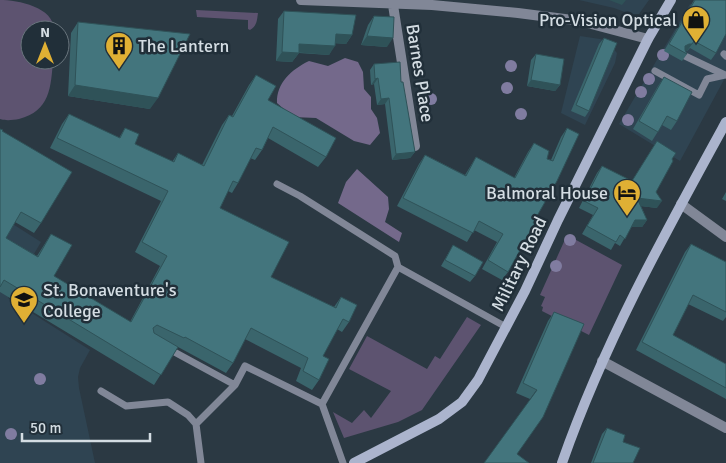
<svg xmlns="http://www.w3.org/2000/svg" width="726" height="463" viewBox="0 0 726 463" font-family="Signika,sans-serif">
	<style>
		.built { fill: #2f4452 }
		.green { fill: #5d5370 }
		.forest { fill: #74698b }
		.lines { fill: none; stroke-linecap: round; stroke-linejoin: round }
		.lane { stroke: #818797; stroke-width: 7 }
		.street { stroke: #818797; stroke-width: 10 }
		.secondary { stroke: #abb4cd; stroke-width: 10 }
		.tree { fill: #807ca0 }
		.wall { fill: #3a656c }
		.shaded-wall { fill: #2f5258 }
		.building { fill: #43757d; stroke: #2f5258 }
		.labels { text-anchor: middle; stroke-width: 5; stroke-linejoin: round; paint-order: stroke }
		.poi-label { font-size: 18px; fill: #d4dde3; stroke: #212f39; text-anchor: end }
		.street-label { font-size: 18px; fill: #d4dde3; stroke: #212f39 }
	</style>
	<rect width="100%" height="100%" fill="#2b3943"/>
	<path class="built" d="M579 0H649L639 14H630L614 8Z
		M690 4 726 22V76L680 161 619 124Z
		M580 36 600 39 606 41 617 53 615 63 585 125 561 113Z
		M0 216 41 242 8 298 90 350 80 368 78 377 79 388 95 463H0Z"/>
	<path class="green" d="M0 0C18 0 54 7 54 30H30V60H53C51 87 50 111 19 119 13 120 6 121 0 119Z
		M196 10 258 13C257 20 257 26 250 30L248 29V20L197 17Z
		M567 235 622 265 589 335 542 311 543 307 541 306 545 297 540 295Z
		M467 317 481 325 422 410 398 422 344 438 333 412 352 423 364 410 371 418 391 391 349 369 367 336 427 369 435 356 440 359Z"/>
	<path class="forest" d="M345 58 358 62 363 72 364 89 371 97V109L377 118 380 133 370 145 354 141 316 118 293 117 277 103C276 83 292 69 309 61L328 66Z
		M357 169 388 197 389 209 385 222 402 233 399 242 338 203 346 182Z"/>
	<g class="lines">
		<path class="lane" d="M724 54 726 56
			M685 56 725 75
			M655 71 699 95 707 79 725 75
			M277 184 300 196 395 256 398 267 506 327
			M167 348 235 385 245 366 322 404
			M101 391 126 406 168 402 188 415 196 424 201 463
			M196 424 235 385
			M343 463 322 404 398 267"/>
		<path class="street" d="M301 0 432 5 518 13 580 21 648 39
			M393 5 415 146
			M681 204 726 237
			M602 361 726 428"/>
		<path class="secondary" d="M354 463 439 419 462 402 478 380 525 291 558 220 648 39 671 0
			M562 463C604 343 665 233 726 122"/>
	</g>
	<g class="tree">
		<circle cx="663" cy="55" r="6"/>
		<circle cx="511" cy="66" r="6"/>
		<circle cx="649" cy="79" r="6"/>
		<circle cx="507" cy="88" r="6"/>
		<circle cx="641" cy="92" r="6"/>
		<circle cx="431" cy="99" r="6"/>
		<circle cx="521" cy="114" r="6"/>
		<circle cx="628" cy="120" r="6"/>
		<circle cx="570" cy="240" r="6"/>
		<circle cx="556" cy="266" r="6"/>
		<circle cx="40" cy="379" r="6"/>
		<circle cx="11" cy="434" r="6"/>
	</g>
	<path class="wall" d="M694 0H726L716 53 711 60 690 48 687 51H685L687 54 682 61 664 51Z
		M284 11 352 35 346 44 335 43 329 55 299 53 292 62 276 61 278 19Z
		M374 16 387 47 361 45 368 25Z
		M78 22 150 109 68 96 71 33Z
		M604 38 589 111 585 117 571 111 599 44Z
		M536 54 560 85 555 91 527 86 531 60Z
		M374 64 401 82 415 152 410 158 392 160 385 104 377 105 374 84 371 85 370 70Z
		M256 75 268 100 326 157 318 167 268 138 262 150 255 160 250 158 238 183 232 193 228 191 220 208 271 277 334 307 341 297 349 322 342 332 337 329 323 356 319 380 312 390 296 381 301 368 245 339 233 363 226 373 178 347 154 385 0 292V129L2 131 41 223 34 233 15 222 6 238 37 256 51 234 54 276 130 322 160 266 135 252 161 201 50 148 62 124 69 114 119 138 125 128 135 144 172 162 178 153 202 165 222 125 229 115 232 116 249 85Z
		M664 77 677 121 671 130 662 125 652 141 633 129 658 86Z
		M567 128 533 223 508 272 502 280 482 269 497 242 474 230 467 242 397 206 419 164 425 155 465 175 476 157 514 178 528 152 534 143 547 159 551 160 561 137Z
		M657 141 672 159 656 192 657 208 641 206 647 220 642 227H631L620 246 615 243 611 250 582 234 593 215 579 208 597 173 602 166 632 181Z
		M726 192V201L722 199Z
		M691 244 726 262V317L723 321 688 304 673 335 726 364V399L636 350 685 252Z
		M453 245 475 276 470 282 441 266Z
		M554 312 584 324 530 399 516 393 548 321Z
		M607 428 623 442 633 463H591L602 434Z"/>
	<path class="shaded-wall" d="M609 0H626L622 5Z
		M336 34 352 35 346 44 330 43Z
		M367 36 393 38 387 47 361 45Z
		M299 44 335 46 329 55 293 52Z
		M689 44H692L687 51H684L685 46Z
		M282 52 299 53 292 62 276 61Z
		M378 78 374 84 371 85 375 79Z
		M531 80 560 85 555 91 527 86Z
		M75 85 158 98 150 109 68 96Z
		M389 98 385 104 377 105 381 99Z
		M415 152 410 158 392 160 396 154Z
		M637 198 662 201 657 208 632 205Z
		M635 220H647L642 227H630Z"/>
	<path class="building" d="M695 0H726V34L716 53 694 41 692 44H689L685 46V50L687 54 669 44Z
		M284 11 356 15 352 35 336 34 335 46 299 44V53L282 52Z
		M374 16 394 17 393 38 367 36Z
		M78 22 190 34 158 98 75 85Z
		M604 38 617 43 589 111 576 105Z
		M536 54 564 59 560 85 531 80Z
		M400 62 401 82H403L415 152 396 154 389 98 381 99 378 78 375 79 374 64Z
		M256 75 276 86 268 100 336 138 326 157 273 127 262 150 256 148 238 183 233 181 220 208 289 242 271 277 336 308 341 297 357 305 349 322 343 319 323 356 329 359 319 380 303 371 308 358 251 328 233 363 185 337 184 338 157 325 153 328 154 333 178 347 161 375 4 280 0 287V129L3 130 2 131 72 172 41 223 21 212 6 238 38 257 51 234 72 245 54 276 131 322 167 256 142 242 168 191 57 138 69 114 120 138 125 128 139 134 135 144 174 162 178 153 204 166 229 115 233 117Z
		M664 77 692 92 677 121 667 116 658 132 639 121Z
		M567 128 579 134 557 181 533 223H535L508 272 488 260 503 234 479 221 473 233 403 198 425 155 466 176 476 157 515 178 534 143 549 151 547 159 553 161Z
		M657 141 676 153 672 159 673 161 656 192 662 201 637 198 647 220H635L625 239 620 235 616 242 587 226 598 208 584 201 602 166 632 181Z
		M691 244 726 262V312L693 295 673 335 726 364V388L642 342Z
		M453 245 483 262 475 276 445 260Z
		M554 312 584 324 543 417 517 454 529 463H484L537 390 523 383Z
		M607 428 625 435 623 442 640 448 633 463H593Z"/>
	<defs>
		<symbol id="shop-pin" viewBox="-11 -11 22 30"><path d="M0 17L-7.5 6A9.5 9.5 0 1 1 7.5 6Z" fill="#e0b034" stroke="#212f39"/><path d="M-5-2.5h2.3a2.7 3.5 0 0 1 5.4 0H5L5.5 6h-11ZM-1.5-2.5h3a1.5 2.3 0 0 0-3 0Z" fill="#111"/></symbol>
		<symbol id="building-pin" viewBox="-11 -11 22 30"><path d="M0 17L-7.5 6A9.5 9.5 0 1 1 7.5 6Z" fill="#e0b034" stroke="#212f39"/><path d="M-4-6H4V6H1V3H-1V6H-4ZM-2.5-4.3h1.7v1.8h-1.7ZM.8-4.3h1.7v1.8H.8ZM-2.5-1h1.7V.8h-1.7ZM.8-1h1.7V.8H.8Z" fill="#111"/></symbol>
		<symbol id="hotel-pin" viewBox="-11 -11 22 30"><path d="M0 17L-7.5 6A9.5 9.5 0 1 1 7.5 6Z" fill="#e0b034" stroke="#212f39"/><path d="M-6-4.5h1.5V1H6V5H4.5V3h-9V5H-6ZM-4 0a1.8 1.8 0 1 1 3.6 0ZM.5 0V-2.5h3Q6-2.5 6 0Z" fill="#111"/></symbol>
		<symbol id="school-pin" viewBox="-11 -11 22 30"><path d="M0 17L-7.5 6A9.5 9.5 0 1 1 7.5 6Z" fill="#e0b034" stroke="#212f39"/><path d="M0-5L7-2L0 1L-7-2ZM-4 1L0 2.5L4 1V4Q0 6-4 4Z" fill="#111"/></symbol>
	</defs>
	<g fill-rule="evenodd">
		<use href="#shop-pin" x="680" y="4" width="32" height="43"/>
		<use href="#building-pin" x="103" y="30" width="32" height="43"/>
		<use href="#hotel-pin" x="611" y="177" width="32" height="43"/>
		<use href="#school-pin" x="8" y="284" width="32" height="43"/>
	</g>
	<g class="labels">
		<g class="poi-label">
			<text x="677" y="26">Pro-Vision Optical</text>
			<text x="138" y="52" text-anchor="start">The Lantern</text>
			<text x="608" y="199">Balmoral House</text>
			<text x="43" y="296" text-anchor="start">St. Bonaventure's<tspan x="43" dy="21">College</tspan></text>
		</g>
		<g class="street-label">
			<text transform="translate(420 73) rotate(81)" y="6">Barnes Place</text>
			<text transform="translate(519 264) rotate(-64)" y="6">Military Road</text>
		</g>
	</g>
	<g transform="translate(45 45)"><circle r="24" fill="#212f39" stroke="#69757d"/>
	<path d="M0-4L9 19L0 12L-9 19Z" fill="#e0b034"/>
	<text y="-8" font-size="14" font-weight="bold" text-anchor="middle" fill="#d4dde3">N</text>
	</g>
	<path d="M22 433v8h128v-8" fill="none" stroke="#d4dde3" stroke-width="2.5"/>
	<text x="30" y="433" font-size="15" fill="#d4dde3" stroke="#212f39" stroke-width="4" paint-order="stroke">50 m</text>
</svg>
